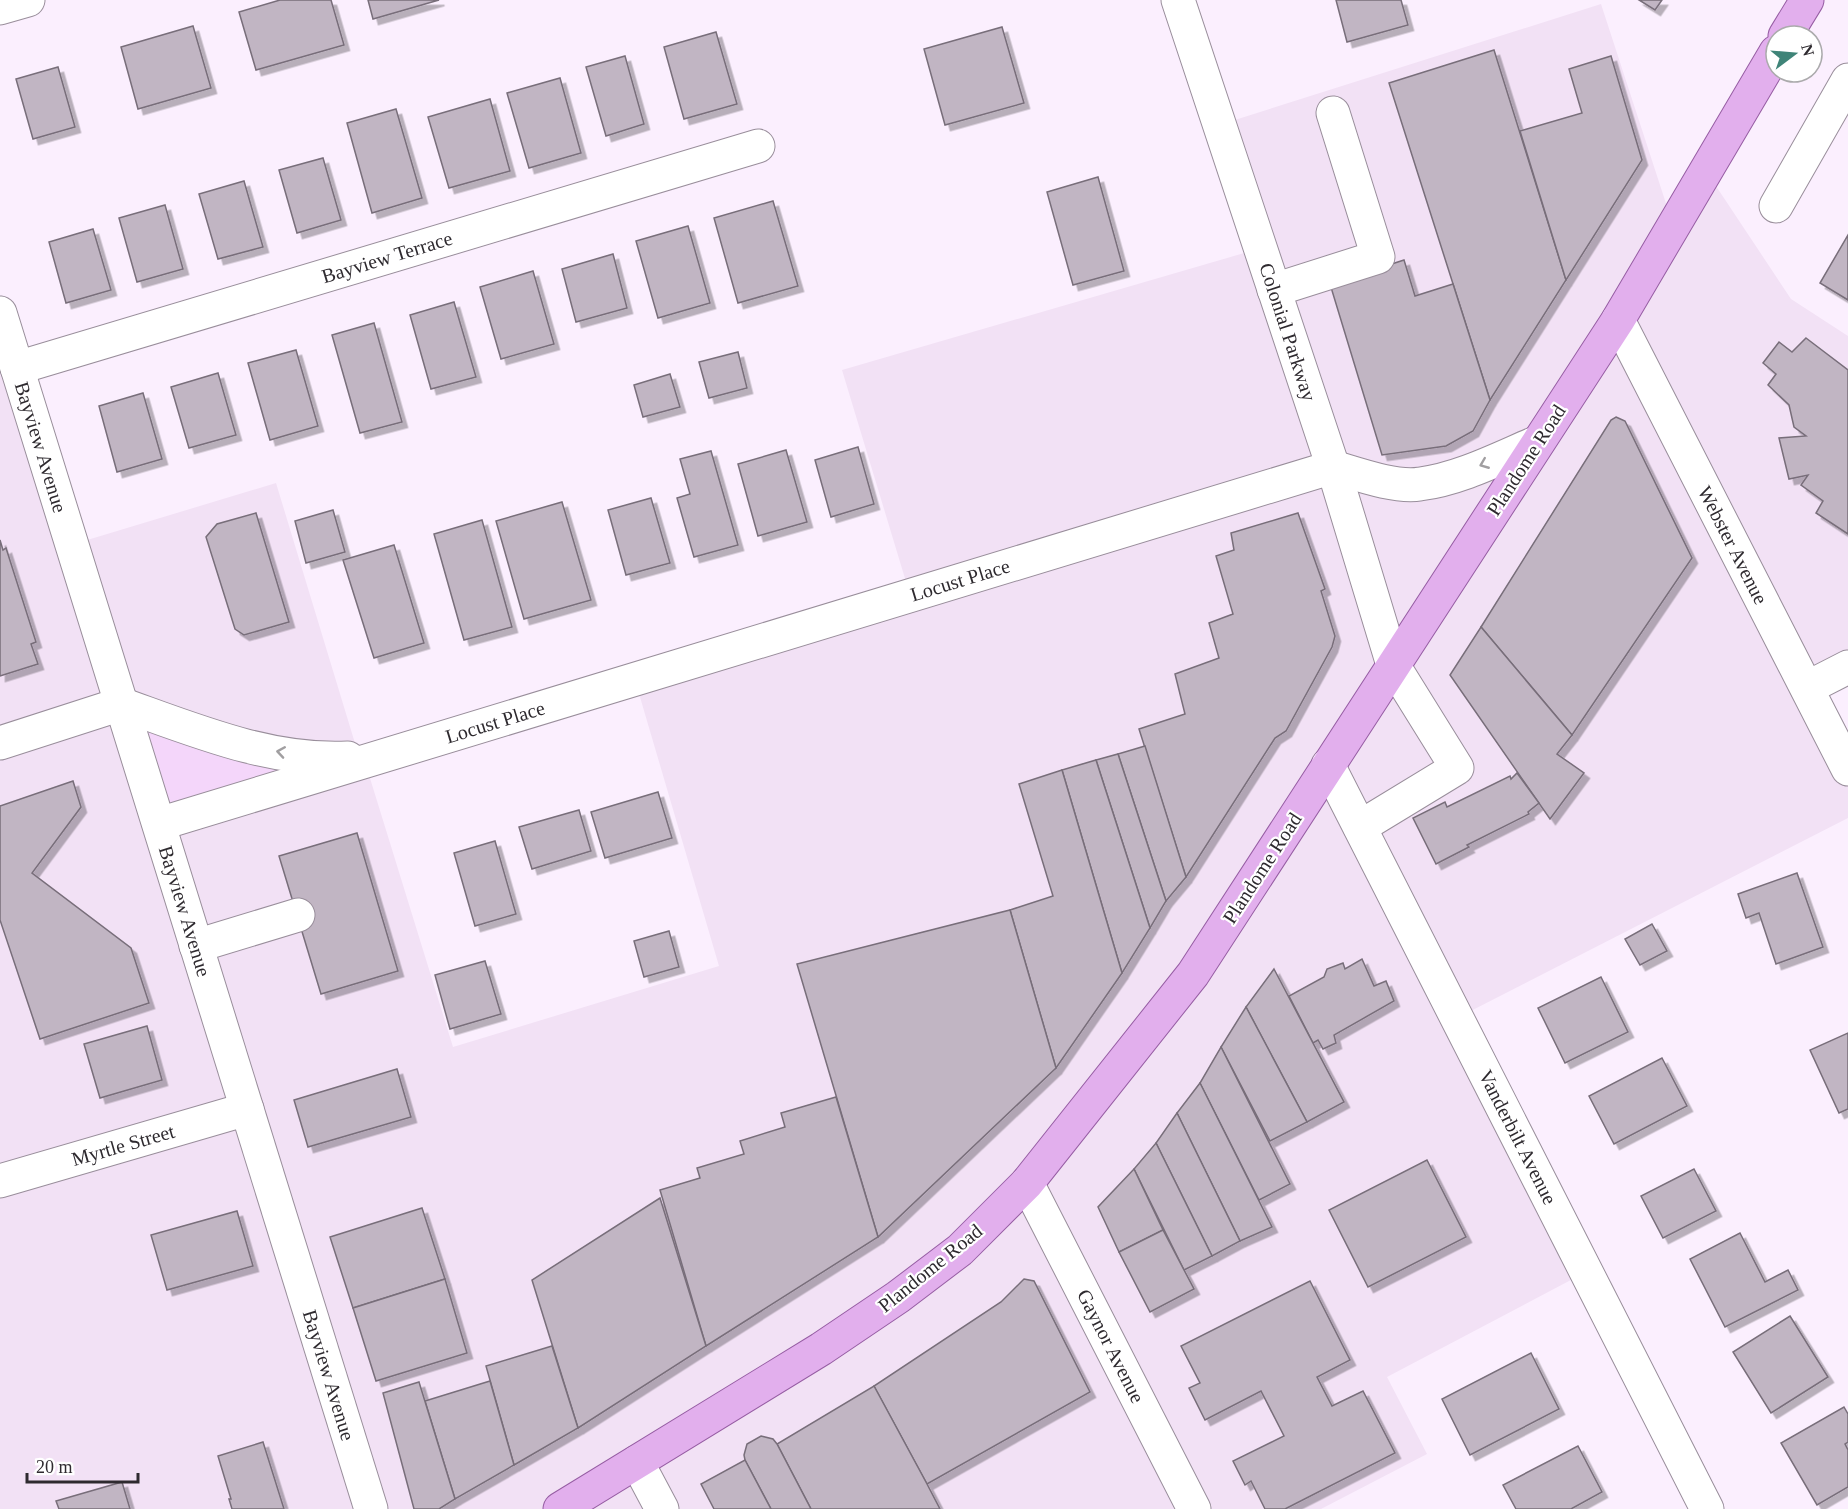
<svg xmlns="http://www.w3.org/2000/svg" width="1848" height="1509" font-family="'Times New Roman',serif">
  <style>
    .built { fill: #f2e1f5 }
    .green { fill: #f4d6fa }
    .building { fill: #c1b5c3; stroke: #786e7a; stroke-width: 1.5; filter: url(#shadow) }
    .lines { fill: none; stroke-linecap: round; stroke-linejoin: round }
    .minor-casing { stroke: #998e9b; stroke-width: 35 }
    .major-casing { stroke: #965da3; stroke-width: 35 }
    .minor { stroke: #fff; stroke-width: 33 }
    .major { stroke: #e2afed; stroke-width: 33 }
    .oneway { stroke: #a19fa1 }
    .labels { text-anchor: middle; stroke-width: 4.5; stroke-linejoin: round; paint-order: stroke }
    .street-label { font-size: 20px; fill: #2e2a2f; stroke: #fff }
  </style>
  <defs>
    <filter id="shadow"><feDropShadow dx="5.5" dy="5.5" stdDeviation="0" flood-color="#0004"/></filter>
  </defs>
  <rect width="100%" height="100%" fill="#fbeffe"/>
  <!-- built -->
  <path class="built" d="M 1601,4 L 1674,228 L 1706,171 L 1791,299 L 1848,336 L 1848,667 L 1807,689 L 1848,769 L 1848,818 L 1457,1018 L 1586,1272 L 1387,1377 L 1427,1454 L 1321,1509 L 0,1509 L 0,313 L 74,544 L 276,483 L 361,763 L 365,762 L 453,1047 L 719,966 L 635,680 L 910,595 L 842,370 L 1258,249 L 1219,125 Z"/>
  <!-- green -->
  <path class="green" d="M 121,704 L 337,759 L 159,824 Z"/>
  <!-- building -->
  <g class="building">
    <path d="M 280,0 L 331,0 L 344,45 L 256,70 L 239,12 Z"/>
    <path d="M 368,0 L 439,0 L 373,19 Z"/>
    <path d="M 1336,0 L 1401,0 L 1408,25 L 1347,42 Z"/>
    <path d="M 1639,0 L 1662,0 L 1655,10 Z"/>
    <path d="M 193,26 L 211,88 L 138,109 L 121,47 Z"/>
    <path d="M 1002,27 L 1024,103 L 945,125 L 924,49 Z"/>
    <path d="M 716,32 L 737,104 L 684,119 L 664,47 Z"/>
    <path d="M 1494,50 L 1566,280 L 1490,400 L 1389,83 Z"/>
    <path d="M 625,56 L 644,124 L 606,136 L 586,67 Z"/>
    <path d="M 1611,56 L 1642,160 L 1566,280 L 1520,131 L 1582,113 L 1569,69 Z"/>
    <path d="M 58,67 L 75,127 L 33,139 L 16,79 Z"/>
    <path d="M 560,78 L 581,153 L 529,168 L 507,93 Z"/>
    <path d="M 490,99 L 510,171 L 449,188 L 428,117 Z"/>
    <path d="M 396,109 L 422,198 L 372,213 L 347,123 Z"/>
    <path d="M 323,158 L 341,220 L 297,233 L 279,170 Z"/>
    <path d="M 1098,177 L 1124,271 L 1073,285 L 1047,192 Z"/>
    <path d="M 244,181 L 263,247 L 218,259 L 199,194 Z"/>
    <path d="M 773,201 L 798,286 L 738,303 L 714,218 Z"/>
    <path d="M 165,205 L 183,269 L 137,282 L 119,218 Z"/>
    <path d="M 688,226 L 710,303 L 658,318 L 636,241 Z"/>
    <path d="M 93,229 L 111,290 L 66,303 L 49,242 Z"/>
    <path d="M 1848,235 L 1848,300 L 1820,283 Z"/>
    <path d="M 613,254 L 627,308 L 576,322 L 562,269 Z"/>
    <path d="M 1404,260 L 1415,296 L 1453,284 L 1490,400 L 1473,431 L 1446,446 L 1382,455 L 1330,284 Z"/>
    <path d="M 533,271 L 554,344 L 501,359 L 480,287 Z"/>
    <path d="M 454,302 L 476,377 L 431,389 L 410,315 Z"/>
    <path d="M 374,323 L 402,422 L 360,433 L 332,335 Z"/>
    <path d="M 1806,338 L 1848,370 L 1848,534 L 1816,513 L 1823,501 L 1801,485 L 1808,475 L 1789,479 L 1779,438 L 1806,436 L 1794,427 L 1789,405 L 1768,385 L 1776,374 L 1763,363 L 1779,342 L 1792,352 Z"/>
    <path d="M 296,350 L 318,426 L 270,440 L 248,363 Z"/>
    <path d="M 738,352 L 747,388 L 709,398 L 699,362 Z"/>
    <path d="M 218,373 L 236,435 L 189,448 L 171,387 Z"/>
    <path d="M 670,374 L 680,407 L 643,417 L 634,385 Z"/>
    <path d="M 143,393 L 162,459 L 117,472 L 99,406 Z"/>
    <path d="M 1616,417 L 1625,421 L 1692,558 L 1572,735 L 1481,627 L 1611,420 Z"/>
    <path d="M 858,447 L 874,504 L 831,517 L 815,460 Z"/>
    <path d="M 786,450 L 807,522 L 758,536 L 738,464 Z"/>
    <path d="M 711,451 L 738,545 L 694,557 L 677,498 L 690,494 L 680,459 Z"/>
    <path d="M 651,498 L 670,563 L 626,575 L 608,510 Z"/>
    <path d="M 562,502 L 591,600 L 524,619 L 496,521 Z"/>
    <path d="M 333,510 L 345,552 L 306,563 L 295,521 Z"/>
    <path d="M 256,513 L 289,622 L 244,635 L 235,629 L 206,537 L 217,524 Z"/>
    <path d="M 1298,513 L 1325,589 L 1321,591 L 1335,636 L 1332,647 L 1286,731 L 1275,738 L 1186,877 L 1139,729 L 1185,714 L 1175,674 L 1219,658 L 1209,623 L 1233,614 L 1216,556 L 1234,550 L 1231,533 Z"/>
    <path d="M 482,520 L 512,627 L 464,640 L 434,534 Z"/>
    <path d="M 0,540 L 3,550 L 6,548 L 36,642 L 31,644 L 38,664 L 0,676 Z"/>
    <path d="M 394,545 L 424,643 L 374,658 L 343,560 Z"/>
    <path d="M 1481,627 L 1572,735 L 1557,754 L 1584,773 L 1550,819 L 1450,675 Z"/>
    <path d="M 1145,746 L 1186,877 L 1166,901 L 1118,754 Z"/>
    <path d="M 1118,754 L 1166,901 L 1150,928 L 1096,760 Z"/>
    <path d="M 1096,760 L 1150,928 L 1122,973 L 1062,770 Z"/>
    <path d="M 1062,770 L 1122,973 L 1056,1068 L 1010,910 L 1053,896 L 1019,784 Z"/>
    <path d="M 1517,773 L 1539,803 L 1528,812 L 1529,814 L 1467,845 L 1469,847 L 1436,864 L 1413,818 L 1445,802 L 1447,807 L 1510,776 L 1511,779 Z"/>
    <path d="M 73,781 L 81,807 L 32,873 L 131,948 L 149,1003 L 40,1039 L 0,920 L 0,806 Z"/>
    <path d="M 658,792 L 672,838 L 605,858 L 591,812 Z"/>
    <path d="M 579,810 L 591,851 L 532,869 L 519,827 Z"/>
    <path d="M 357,833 L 398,971 L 321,994 L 279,856 Z"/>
    <path d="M 495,841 L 516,914 L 475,926 L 454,853 Z"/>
    <path d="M 1797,873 L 1823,947 L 1776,964 L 1759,913 L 1746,918 L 1738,894 Z"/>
    <path d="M 1010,910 L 1056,1068 L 878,1237 L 797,964 Z"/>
    <path d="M 1652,924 L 1667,951 L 1640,965 L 1625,939 Z"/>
    <path d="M 669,931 L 679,967 L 644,977 L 634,941 Z"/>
    <path d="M 1362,959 L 1374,986 L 1386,981 L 1394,1001 L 1334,1035 L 1336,1043 L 1323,1049 L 1318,1040 L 1313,1043 L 1289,996 L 1324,977 L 1327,969 L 1343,963 L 1345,969 Z"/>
    <path d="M 485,961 L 501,1014 L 450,1029 L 435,975 Z"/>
    <path d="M 1274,969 L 1344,1102 L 1307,1122 L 1246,1007 Z"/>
    <path d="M 1601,977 L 1628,1032 L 1565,1063 L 1538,1008 Z"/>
    <path d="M 1246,1007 L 1307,1122 L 1270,1141 L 1221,1047 Z"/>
    <path d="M 147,1026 L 162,1080 L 100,1098 L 84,1044 Z"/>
    <path d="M 1848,1033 L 1848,1109 L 1839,1113 L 1810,1050 Z"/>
    <path d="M 1221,1047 L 1290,1184 L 1259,1200 L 1200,1083 Z"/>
    <path d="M 1662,1058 L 1687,1106 L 1614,1144 L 1589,1096 Z"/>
    <path d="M 397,1069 L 411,1117 L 308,1147 L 294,1100 Z"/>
    <path d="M 1200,1083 L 1272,1227 L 1240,1241 L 1177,1113 Z"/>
    <path d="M 836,1097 L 878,1237 L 706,1346 L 660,1190 L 700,1178 L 697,1168 L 744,1154 L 740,1141 L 785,1127 L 781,1113 Z"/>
    <path d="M 1177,1113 L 1240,1241 L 1212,1256 L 1156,1143 Z"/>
    <path d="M 1156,1143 L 1212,1256 L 1184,1270 L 1134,1169 Z"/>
    <path d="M 1427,1160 L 1466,1237 L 1368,1287 L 1329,1210 Z"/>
    <path d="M 1134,1169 L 1163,1230 L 1119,1252 L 1098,1207 Z"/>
    <path d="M 1694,1169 L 1716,1211 L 1663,1238 L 1641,1196 Z"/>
    <path d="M 660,1198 L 706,1346 L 578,1428 L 532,1280 Z"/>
    <path d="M 422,1208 L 445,1279 L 353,1308 L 330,1237 Z"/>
    <path d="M 237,1211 L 253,1266 L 167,1290 L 151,1235 Z"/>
    <path d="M 1163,1230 L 1194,1289 L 1150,1312 L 1119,1252 Z"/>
    <path d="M 1740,1233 L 1765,1282 L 1788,1270 L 1798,1290 L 1725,1327 L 1690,1259 Z"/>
    <path d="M 445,1279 L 467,1353 L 376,1381 L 353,1308 Z"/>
    <path d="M 1024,1279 L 1034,1281 L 1090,1392 L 927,1484 L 874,1386 L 1001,1302 Z"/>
    <path d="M 1310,1281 L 1350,1360 L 1317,1377 L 1332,1406 L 1363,1391 L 1395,1453 L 1285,1509 L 1265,1509 L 1251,1481 L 1245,1485 L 1233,1461 L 1284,1436 L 1261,1391 L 1205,1420 L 1189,1388 L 1200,1383 L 1181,1346 Z"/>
    <path d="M 1790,1316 L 1828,1377 L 1771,1413 L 1733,1352 Z"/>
    <path d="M 552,1346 L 578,1428 L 514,1465 L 486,1366 Z"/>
    <path d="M 1531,1353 L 1559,1409 L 1470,1455 L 1442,1399 Z"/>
    <path d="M 490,1381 L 514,1465 L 455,1499 L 425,1401 Z"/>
    <path d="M 419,1382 L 455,1499 L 439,1509 L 414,1509 L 383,1393 Z"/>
    <path d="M 874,1386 L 927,1484 L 940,1509 L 811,1509 L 777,1444 Z"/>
    <path d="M 1844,1407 L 1848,1414 L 1848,1442 L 1845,1444 L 1848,1450 L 1848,1487 L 1817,1505 L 1781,1443 Z"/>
    <path d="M 761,1436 L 773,1439 L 777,1444 L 811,1509 L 771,1509 L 745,1460 L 744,1455 L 747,1444 Z"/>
    <path d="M 263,1442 L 284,1509 L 232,1509 L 229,1499 L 231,1499 L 218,1456 Z"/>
    <path d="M 1578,1446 L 1602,1492 L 1571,1509 L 1516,1509 L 1503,1485 Z"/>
    <path d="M 745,1460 L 771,1509 L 714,1509 L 701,1484 Z"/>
    <path d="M 122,1482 L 130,1509 L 59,1509 L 56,1501 Z"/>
  </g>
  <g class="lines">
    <!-- minor casing -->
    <g class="minor-casing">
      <g id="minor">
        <path d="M 1178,0 L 1333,467 L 1393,665 L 1457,768 L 1360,827"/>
        <path d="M 0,8 L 28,0"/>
        <path d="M 1776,206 L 1848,80"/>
        <path d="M 1274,290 L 1378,257 L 1333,113"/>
        <path d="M 0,313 L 371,1509"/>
        <path d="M 1618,320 L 1848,769"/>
        <path d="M 17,368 L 758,146"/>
        <path d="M 1807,688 L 1848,667"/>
        <path d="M 121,704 C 194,730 270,762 348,758"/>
        <path d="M 0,743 L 121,704"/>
        <path d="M 1328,765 L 1707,1509"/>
        <path d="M 159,824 L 1333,467 C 1357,474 1395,488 1420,484 C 1460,479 1500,458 1538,442"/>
        <path d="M 196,946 L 298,915"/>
        <path d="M 0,1181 L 247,1109"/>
        <path d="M 1027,1183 L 1194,1509"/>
        <path d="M 637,1462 L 662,1509"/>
      </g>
    </g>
    <!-- major casing -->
    <g class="major-casing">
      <g id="major">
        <path d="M 1785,36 L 1807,0"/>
        <path d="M 560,1509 L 821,1349 L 898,1297 L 960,1250 L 1027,1183 L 1193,974 L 1618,320 L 1776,52"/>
      </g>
    </g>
    <!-- minor -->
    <use href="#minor" class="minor"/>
    <!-- major -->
    <use href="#major" class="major"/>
  </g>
  <!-- one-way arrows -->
  <defs><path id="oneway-chevron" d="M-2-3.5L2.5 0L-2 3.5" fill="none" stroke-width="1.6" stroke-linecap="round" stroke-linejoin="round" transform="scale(1.5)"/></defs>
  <g class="oneway">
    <use href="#oneway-chevron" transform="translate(1484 464) rotate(158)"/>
    <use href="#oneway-chevron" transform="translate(281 752) rotate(-171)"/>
  </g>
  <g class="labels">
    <!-- street labels -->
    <g class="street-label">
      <text transform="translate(387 257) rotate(-17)" y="7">Bayview Terrace</text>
      <text transform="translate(1288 332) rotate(72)" y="7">Colonial Parkway</text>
      <text transform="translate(41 447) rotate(73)" y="7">Bayview Avenue</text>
      <text transform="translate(1526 460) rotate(-57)" y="7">Plandome Road</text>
      <text transform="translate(1733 545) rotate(63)" y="7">Webster Avenue</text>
      <text transform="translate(960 580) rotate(-17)" y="7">Locust Place</text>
      <text transform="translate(495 722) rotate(-17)" y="7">Locust Place</text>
      <text transform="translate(1262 868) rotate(-57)" y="7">Plandome Road</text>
      <text transform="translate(185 911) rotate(73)" y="7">Bayview Avenue</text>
      <text transform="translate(1518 1137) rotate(63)" y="7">Vanderbilt Avenue</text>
      <text transform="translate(123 1145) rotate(-16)" y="7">Myrtle Street</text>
      <text transform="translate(930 1268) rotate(-39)" y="7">Plandome Road</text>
      <text transform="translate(1111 1346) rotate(63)" y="7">Gaynor Avenue</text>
      <text transform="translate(329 1375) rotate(73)" y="7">Bayview Avenue</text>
    </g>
  </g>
  <!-- north arrow -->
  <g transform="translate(1794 54) rotate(74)"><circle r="28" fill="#ffffff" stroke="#abaaac" stroke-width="1.5"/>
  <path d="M0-4.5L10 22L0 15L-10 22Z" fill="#3f8478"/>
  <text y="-9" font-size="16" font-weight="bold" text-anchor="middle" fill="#2e2a2f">N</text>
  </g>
  <!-- scale -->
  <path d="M27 1473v9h111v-9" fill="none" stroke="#2e2a2f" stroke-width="3"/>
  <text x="36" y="1473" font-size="18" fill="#2e2a2f" stroke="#ffffff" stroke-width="4.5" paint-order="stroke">20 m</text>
</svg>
